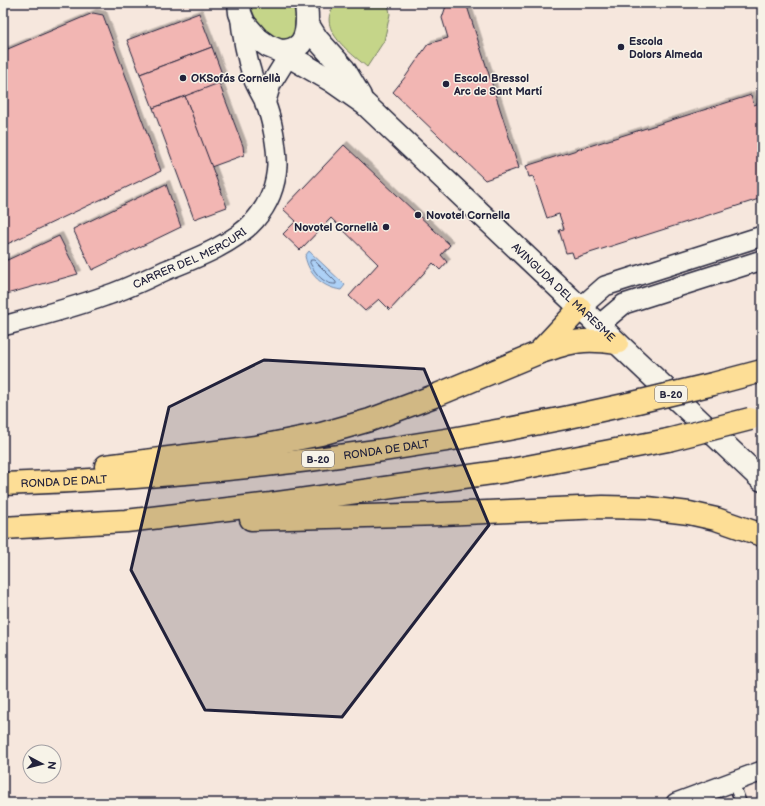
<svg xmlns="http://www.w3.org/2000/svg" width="765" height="806" font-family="'Balsamiq Sans',sans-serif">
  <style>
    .green { fill: #c5d589; stroke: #747c62 }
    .water { fill: #add1f6; stroke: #758bab }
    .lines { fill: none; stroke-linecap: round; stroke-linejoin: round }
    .shore { stroke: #5a6886; stroke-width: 1 }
    .building { fill: #f2b6b3; stroke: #22223b; filter: url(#shadow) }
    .service-casing { stroke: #22223b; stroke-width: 13 }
    .minor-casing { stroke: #22223b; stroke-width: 22 }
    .secondary-casing { stroke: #22223b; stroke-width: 25 }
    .trunk-casing { stroke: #22223b; stroke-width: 25 }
    .service { stroke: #f7f3e8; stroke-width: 10 }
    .minor { stroke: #f7f3e8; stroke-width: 19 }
    .secondary { stroke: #f7f3e8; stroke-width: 22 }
    .trunk { stroke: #fdde96; stroke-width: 22 }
    .trunk-bridge-casing { stroke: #22223b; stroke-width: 25; stroke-linecap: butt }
    .trunk-bridge { stroke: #fdde96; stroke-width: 22 }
    .marked { fill: #22223b; fill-opacity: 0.2; stroke: #22223b; stroke-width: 3; stroke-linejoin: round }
    .poi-dot { fill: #22223b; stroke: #f7f3e8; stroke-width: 1.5 }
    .labels { text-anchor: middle; stroke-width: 3; stroke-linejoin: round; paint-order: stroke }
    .shield { fill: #f7f3e8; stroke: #62616f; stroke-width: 1 }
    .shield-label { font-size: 10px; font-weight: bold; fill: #22223b }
    .poi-label { font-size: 11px; font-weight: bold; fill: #22223b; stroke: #f7f3e8; text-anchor: start }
    .street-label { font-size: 11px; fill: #22223b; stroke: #f7f3e8 }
  </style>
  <defs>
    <filter id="shadow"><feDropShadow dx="3.5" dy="-3.5" stdDeviation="0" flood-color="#0004"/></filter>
  </defs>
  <rect width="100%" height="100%" fill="#f6e7dd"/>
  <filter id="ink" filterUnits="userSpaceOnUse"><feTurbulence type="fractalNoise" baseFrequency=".025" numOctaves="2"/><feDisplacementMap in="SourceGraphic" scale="8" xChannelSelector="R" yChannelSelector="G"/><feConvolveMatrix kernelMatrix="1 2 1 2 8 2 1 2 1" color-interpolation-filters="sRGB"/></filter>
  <g filter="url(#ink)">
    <!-- green -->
    <g class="green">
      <path d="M 249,3 L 291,3 C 298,17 298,23 293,38 L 283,41 L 268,34 L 261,26 L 255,17 Z"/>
      <path d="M 337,3 L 388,3 L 390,14 L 384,41 L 367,67 C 350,52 313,27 337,3 Z"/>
    </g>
    <!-- water -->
    <path class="water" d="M 309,251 L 345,285 L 341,290 C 322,287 309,275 305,256 Z"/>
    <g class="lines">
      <!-- shore -->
      <path class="shore" d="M 311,260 L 314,260 L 336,282 L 336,284 C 324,285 315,273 310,263 Z"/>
    </g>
    <!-- building -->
    <g class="building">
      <path d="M 447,3 L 466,3 L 519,168 L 485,180 L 393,92 L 406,76 L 428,44 L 448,38 L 442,18 Z"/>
      <path d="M 93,13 L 103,15 L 161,171 L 3,246 L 3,51 Z"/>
      <path d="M 199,13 L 212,47 L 140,74 L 127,40 Z"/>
      <path d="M 212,47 L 225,82 L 153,108 L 140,74 Z"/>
      <path d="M 219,83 L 243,146 L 244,155 L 211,167 L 185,96 Z"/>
      <path d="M 751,95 L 754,105 L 762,102 L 762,198 L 574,258 L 572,252 L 566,253 L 559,230 L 564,229 L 559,214 L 547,218 L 533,176 L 529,177 L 526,166 Z"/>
      <path d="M 185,96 L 227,207 L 194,219 L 153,108 Z"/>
      <path d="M 344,145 L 450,245 L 441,255 L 447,262 L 440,270 L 433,263 L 390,310 L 379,299 L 365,311 L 349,296 L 378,264 L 331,218 L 300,250 L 283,234 L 296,221 L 283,209 Z"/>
      <path d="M 166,184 L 181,227 L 92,270 L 73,229 Z"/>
      <path d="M 59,236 L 78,274 L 3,295 L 3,262 Z"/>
    </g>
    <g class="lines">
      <!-- service casing -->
      <g class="service-casing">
        <path id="service" d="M 733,782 L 741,803"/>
      </g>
      <!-- minor casing -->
      <g class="minor-casing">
        <g id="minor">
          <path d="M 265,104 L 271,84 L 292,50"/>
          <path d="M 580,308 L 605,286 L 762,236"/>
          <path d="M 599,325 L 624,304 L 762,260"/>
          <path id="s1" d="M 3,326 C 37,317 72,308 105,296 C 127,289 148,278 169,269 C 197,258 235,243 255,220 C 268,205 276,185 277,165 C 277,146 272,119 265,102 C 261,94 256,86 253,78 C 246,56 242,35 240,13"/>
          <path d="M 676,803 L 762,771"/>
        </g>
      </g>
      <!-- secondary casing -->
      <g class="secondary-casing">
        <g id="secondary">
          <path id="s2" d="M 239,3 L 240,13 L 244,23 L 258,39 L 268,46 L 280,51 L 332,81 L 365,104 L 762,480"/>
          <path d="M 307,23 L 317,39 L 344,69 L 360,96"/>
          <path d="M 280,51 C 301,51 307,39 307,19 C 307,14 307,8 305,3"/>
        </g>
      </g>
      <!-- trunk casing -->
      <g class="trunk-casing">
        <g id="trunk">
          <path d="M 541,352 C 572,341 584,338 617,343"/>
          <path d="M 713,384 L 762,371"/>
          <path d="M 106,466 L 256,447 L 321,434 L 370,420 L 437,395 L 538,353 L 580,308"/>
          <path id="s3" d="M 3,484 C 213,477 423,451 629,404"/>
          <path d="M 251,519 L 442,514 L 603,507 L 647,508 L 689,513 L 716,519 L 762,535"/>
          <path d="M 3,528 L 126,521 L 271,504 L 506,471 L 668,440"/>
        </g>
      </g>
      <!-- service -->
      <use href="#service" class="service"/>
      <!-- minor -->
      <use href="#minor" class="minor"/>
      <!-- secondary -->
      <use href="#secondary" class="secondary"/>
      <!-- trunk -->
      <use href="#trunk" class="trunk"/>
      <!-- trunk-bridge casing -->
      <g class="trunk-bridge-casing">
        <g id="trunk-bridge">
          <path d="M 629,404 L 713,384"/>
          <path d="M 668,440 L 750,419"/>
        </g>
      </g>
      <!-- trunk-bridge -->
      <use href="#trunk-bridge" class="trunk-bridge"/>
    </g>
  </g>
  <!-- marked area -->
  <path class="marked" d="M 264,360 L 424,369 L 489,525 L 342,717 L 205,710 L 131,570 L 169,407 Z"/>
  <!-- markers -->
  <g class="poi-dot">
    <circle cx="621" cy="47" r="4"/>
    <circle cx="183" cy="78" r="4"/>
    <circle cx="446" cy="84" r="4"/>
    <circle cx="418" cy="215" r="4"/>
    <circle cx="386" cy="227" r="4"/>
  </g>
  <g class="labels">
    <!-- shield labels -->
    <g class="shield">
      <rect x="655" y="386" width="32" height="16" rx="3"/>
      <rect x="302" y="451" width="32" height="16" rx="3"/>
    </g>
    <g class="shield-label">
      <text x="671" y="398">B-20</text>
      <text x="318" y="463">B-20</text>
    </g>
    <!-- poi labels -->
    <g class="poi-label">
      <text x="629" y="45">Escola<tspan x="629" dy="13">Dolors Almeda</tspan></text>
      <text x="191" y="82">OKSofás Cornellà</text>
      <text x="454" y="82">Escola Bressol<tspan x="454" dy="13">Arc de Sant Martí</tspan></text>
      <text x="426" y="219">Novotel Cornella</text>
      <text x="378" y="231" text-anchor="end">Novotel Cornellà</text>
    </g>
    <!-- street labels -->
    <g class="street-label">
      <text dy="4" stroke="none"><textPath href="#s1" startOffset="199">CARRER DEL MERCURI</textPath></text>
      <text dy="4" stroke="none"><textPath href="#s2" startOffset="441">AVINGUDA DEL MARESME</textPath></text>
      <text dy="4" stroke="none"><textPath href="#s3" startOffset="385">RONDA DE DALT</textPath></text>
      <text dy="4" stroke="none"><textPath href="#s3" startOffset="61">RONDA DE DALT</textPath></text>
    </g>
  </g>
  <!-- margin -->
  <rect width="765" height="806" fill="none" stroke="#f7f3e8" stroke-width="16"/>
  <rect x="8" y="8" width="749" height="790" fill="none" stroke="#22223b" stroke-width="1.5" filter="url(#ink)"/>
  <!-- north arrow -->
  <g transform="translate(42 764) rotate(97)"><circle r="19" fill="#f7f3e8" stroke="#a29fa3"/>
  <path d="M0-3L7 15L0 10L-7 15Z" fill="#22223b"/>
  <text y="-6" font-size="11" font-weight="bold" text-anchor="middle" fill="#22223b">N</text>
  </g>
</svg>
